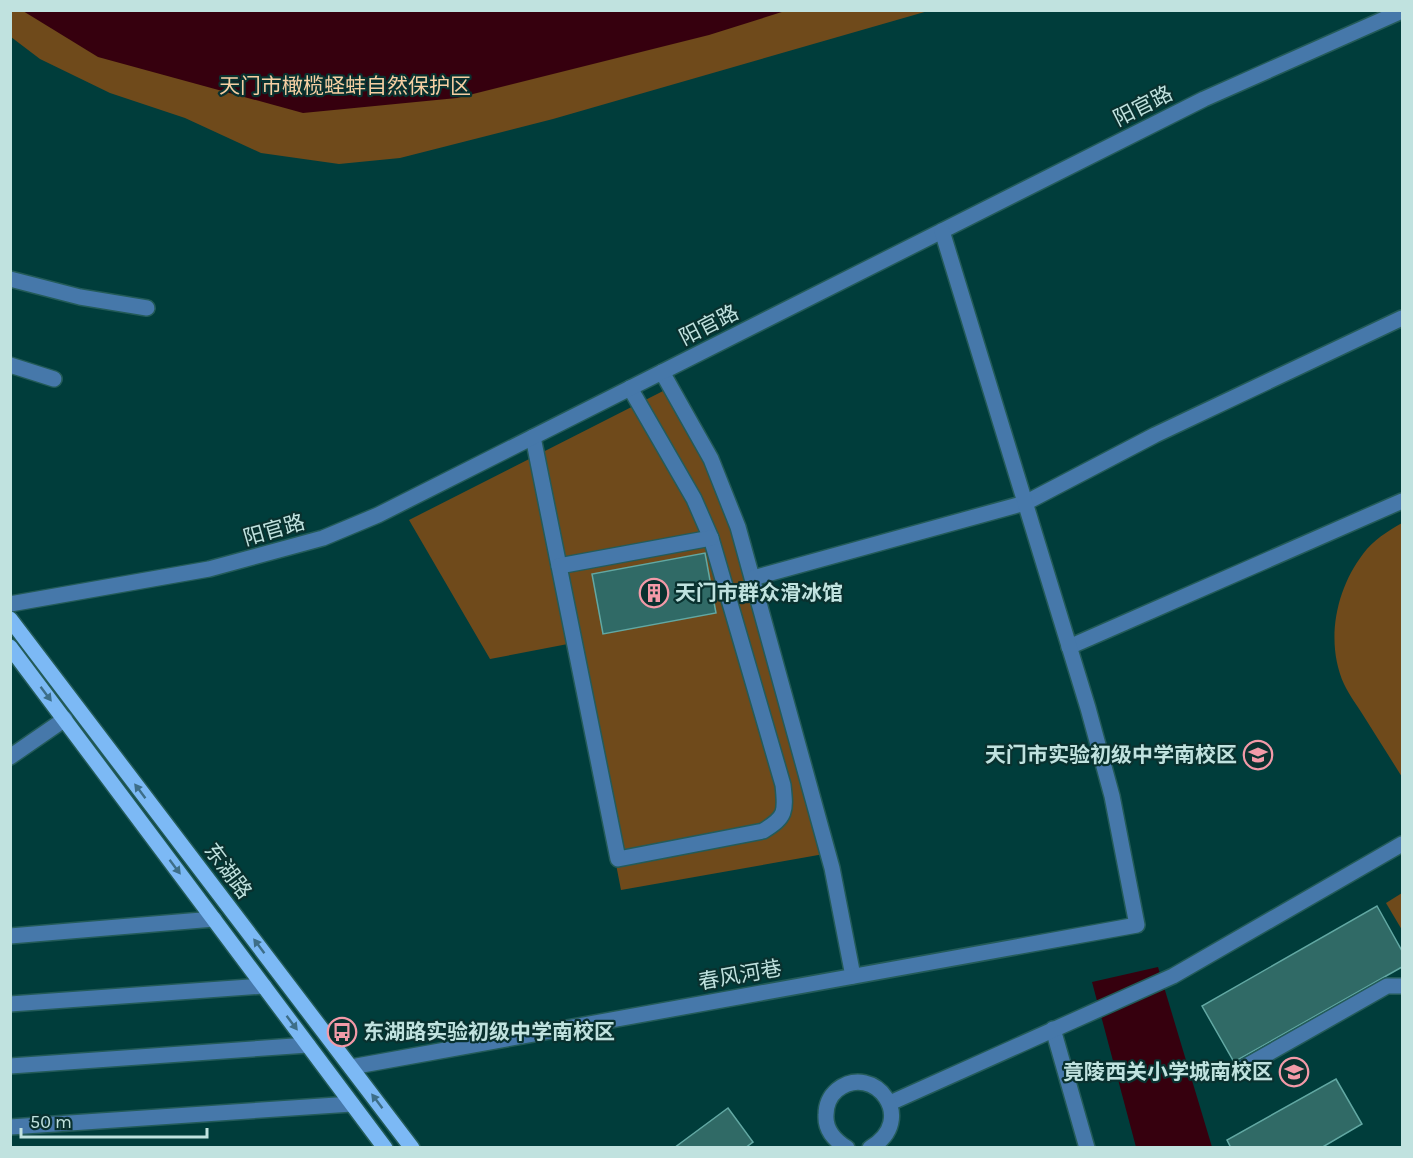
<svg xmlns="http://www.w3.org/2000/svg" width="1413" height="1158" font-family="Karla,'Noto Sans SC',sans-serif">
  <style>
    .green { fill: #6f4a1b }
    .water { fill: #36000e }
    .building { fill: #306a66; stroke: #62a8a3; stroke-width: 1.5 }
    .lines { fill: none; stroke-linecap: round; stroke-linejoin: round }
    .minor-casing { stroke: #235b59; stroke-width: 18 }
    .major-casing { stroke: #235b59; stroke-width: 18 }
    .minor { stroke: #4678aa; stroke-width: 15 }
    .major { stroke: #7cb9f5; stroke-width: 15 }
    .oneway { fill: #3d6e88 }
    .labels { text-anchor: middle; stroke-width: 4.5; stroke-linejoin: round; paint-order: stroke }
    .park-label { font-size: 21px; fill: #f6cfa3; stroke: #09312f }
    .street-label { font-size: 21px; fill: #c0e2df; stroke: #09312f }
    .poi-label { font-size: 21px; font-weight: bold; fill: #c0e2df; stroke: #09312f; text-anchor: start }
  </style>
  <rect width="100%" height="100%" fill="#003d3b"/>
  <!-- green -->
  <g class="green">
    <path d="M 11,10 L 928,11 L 553,119 L 400,158 L 339,164 L 261,153 L 185,118 L 110,93 L 40,59 L 11,37 Z"/>
    <path d="M 665,390 L 721,491 L 824,854 L 621,890 L 573,643 L 490,659 L 409,520 Z"/>
    <path d="M 1402,523 L 1402,777 C 1389,756 1376,736 1363,715 C 1357,705 1349,695 1344,684 C 1325,642 1336,589 1363,554 C 1373,540 1388,531 1402,523 Z"/>
    <path d="M 1402,893 L 1402,930 L 1386,903 Z"/>
  </g>
  <!-- water -->
  <g class="water">
    <path d="M 23,11 L 785,11 L 709,35 L 457,98 L 303,113 L 98,57 Z"/>
    <path d="M 1158,967 L 1212,1147 L 1136,1147 L 1092,982 Z"/>
  </g>
  <!-- building -->
  <g class="building">
    <path d="M 705,553 L 716,613 L 603,634 L 592,574 Z"/>
    <path d="M 1377,906 L 1402,951 L 1402,967 L 1234,1062 L 1202,1006 Z"/>
    <path d="M 1336,1079 L 1362,1124 L 1321,1148 L 1231,1148 L 1227,1140 Z"/>
    <path d="M 728,1108 L 753,1142 L 745,1148 L 674,1148 Z"/>
  </g>
  <g class="lines">
    <!-- minor casing -->
    <g class="minor-casing">
      <g id="minor">
        <path d="M 10,279 L 80,297 L 147,308"/>
        <path d="M 10,365 L 54,379"/>
        <path d="M 662,372 L 711,459 L 738,527 L 832,868 L 853,976"/>
        <path d="M 533,437 L 618,859 L 763,831 C 786,817 786,812 783,785 L 711,538 L 694,499 L 630,388"/>
        <path d="M 559,566 L 711,538"/>
        <path d="M 753,578 L 1025,503 L 1155,435 L 1402,318"/>
        <path d="M 10,604 L 209,569 L 323,538 L 378,515 L 1204,99 L 1402,11"/>
        <path d="M 1069,647 L 1402,501"/>
        <path d="M 10,757 L 65,719"/>
        <path d="M 10,936 L 214,919"/>
        <path d="M 10,1004 L 264,986"/>
        <path d="M 1053,1029 L 1087,1148"/>
        <path d="M 10,1066 L 308,1045"/>
        <path d="M 351,1067 L 1137,925 L 1112,796 L 1088,708 L 942,231"/>
        <path d="M 1239,1070 L 1387,986 L 1402,986"/>
        <path d="M 890,1103 L 1173,976 L 1402,844"/>
        <path d="M 10,1127 L 352,1104"/>
        <path d="M 847,1148 C 834,1140 825,1130 826,1115 C 826,1105 830,1096 837,1090 C 874,1061 919,1120 870,1148"/>
      </g>
    </g>
    <!-- major casing -->
    <g class="major-casing">
      <g id="major">
        <path d="M 10,619 L 412,1148"/>
        <path d="M 10,647 L 385,1148"/>
      </g>
    </g>
    <!-- minor -->
    <use href="#minor" class="minor"/>
    <!-- major -->
    <use href="#major" class="major"/>
  </g>
  <!-- one-way arrows -->
  <defs><path id="oneway-solid" d="M-6-.8H1V-3.2L6.5 0L1 3.2V.8H-6Z" transform="scale(1.5)"/></defs>
  <g class="oneway">
    <use href="#oneway-solid" transform="translate(46 694) rotate(53)"/>
    <use href="#oneway-solid" transform="translate(140 791) rotate(-127)"/>
    <use href="#oneway-solid" transform="translate(175 867) rotate(53)"/>
    <use href="#oneway-solid" transform="translate(259 946) rotate(-127)"/>
    <use href="#oneway-solid" transform="translate(292 1023) rotate(53)"/>
    <use href="#oneway-solid" transform="translate(377 1101) rotate(-127)"/>
  </g>
  <!-- icons -->
  <defs>
    <g id="building-ring" transform="scale(1.5)"><circle r="9.5" fill="#09312f" stroke="#f39aa8" stroke-width="1.5"/><path d="M-4-6H4V6H1V3H-1V6H-4ZM-2.5-4.3h1.7v1.8h-1.7ZM.8-4.3h1.7v1.8H.8ZM-2.5-1h1.7V.8h-1.7ZM.8-1h1.7V.8H.8Z" fill="#f39aa8"/></g>
    <g id="school-ring" transform="scale(1.5)"><circle r="9.5" fill="#09312f" stroke="#f39aa8" stroke-width="1.5"/><path d="M0-5L7-2L0 1L-7-2ZM-4 1L0 2.5L4 1V4Q0 6-4 4Z" fill="#f39aa8"/></g>
    <g id="bus-ring" transform="scale(1.5)"><circle r="9.5" fill="#09312f" stroke="#f39aa8" stroke-width="1.5"/><path d="M-5-6H5V4H4V6H2V4H-2V6H-4V4H-5ZM-3.5-4V0h7V-4ZM-3.5 1.2v1.5H-2V1.2ZM2 1.2v1.5H3.5V1.2Z" fill="#f39aa8"/></g>
  </defs>
  <g fill-rule="evenodd">
    <use href="#building-ring" x="654" y="593"/>
    <use href="#school-ring" x="1258" y="755"/>
    <use href="#bus-ring" x="342" y="1032"/>
    <use href="#school-ring" x="1294" y="1072"/>
  </g>
  <g class="labels">
    <!-- park labels -->
    <g class="park-label">
      <text x="345" y="93">天门市橄榄蛏蚌自然保护区</text>
    </g>
    <!-- street labels -->
    <g class="street-label">
      <text transform="translate(1143 106) rotate(-27)" y="7">阳官路</text>
      <text transform="translate(709 325) rotate(-27)" y="7">阳官路</text>
      <text transform="translate(274 530) rotate(-16)" y="7">阳官路</text>
      <text transform="translate(228 871) rotate(53)" y="7">东湖路</text>
      <text transform="translate(740 975) rotate(-10)" y="7">春风河巷</text>
    </g>
    <!-- poi labels -->
    <g class="poi-label">
      <text x="675" y="600">天门市群众滑冰馆</text>
      <text x="1237" y="762" text-anchor="end">天门市实验初级中学南校区</text>
      <text x="363" y="1039">东湖路实验初级中学南校区</text>
      <text x="1273" y="1079" text-anchor="end">竟陵西关小学城南校区</text>
    </g>
  </g>
  <!-- border -->
  <rect width="1413" height="1158" fill="none" stroke="#c0e2df" stroke-width="24"/>
  <!-- scale -->
  <path d="M21 1128v9h186v-9" fill="none" stroke="#c0e2df" stroke-width="3"/>
  <text x="30" y="1128" font-size="18" fill="#c0e2df" stroke="#09312f" stroke-width="4.5" paint-order="stroke">50 m</text>
</svg>
